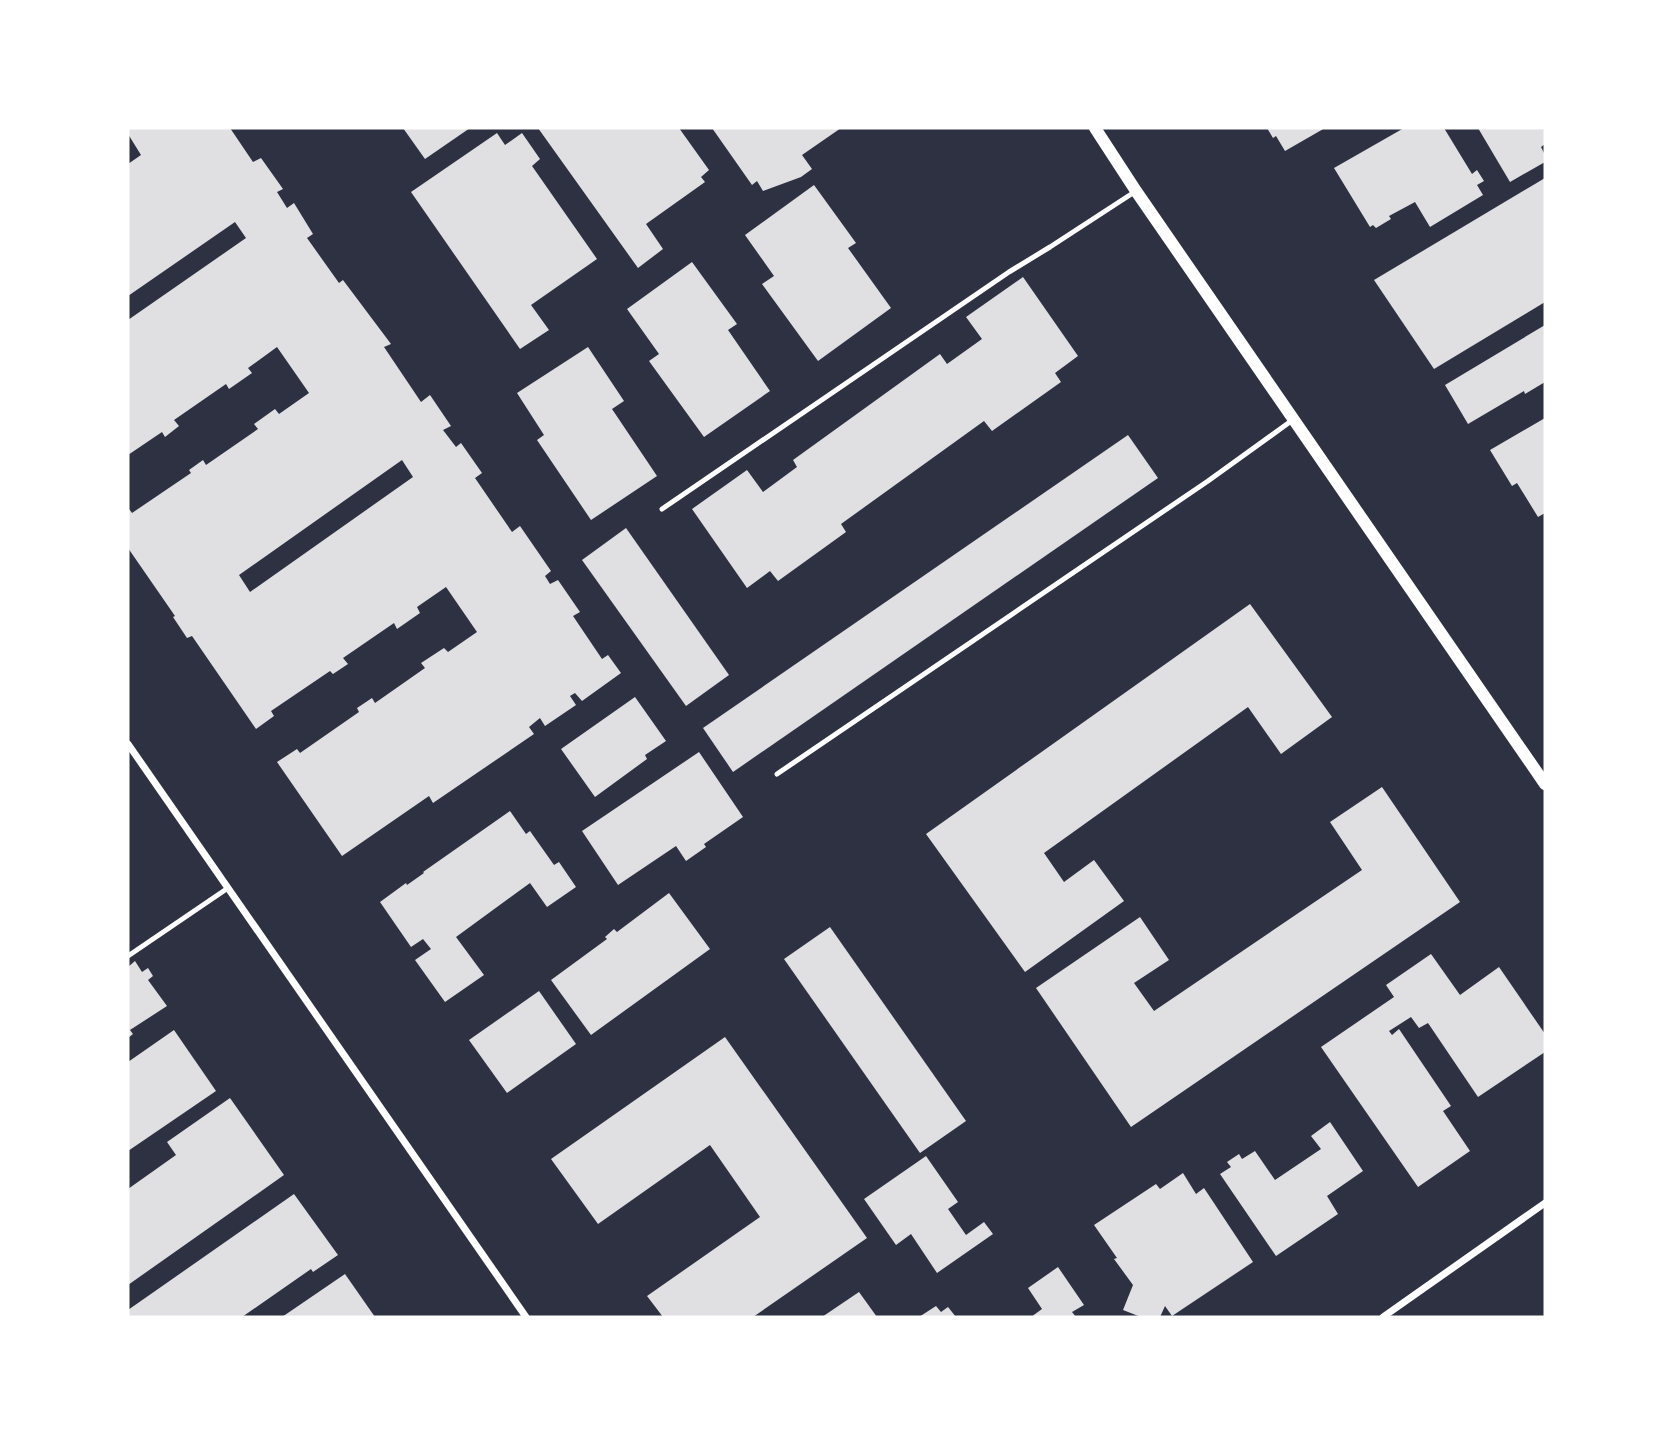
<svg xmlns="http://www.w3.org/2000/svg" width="1673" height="1445" font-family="Cabin,sans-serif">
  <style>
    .building { fill: #e0e0e3; fill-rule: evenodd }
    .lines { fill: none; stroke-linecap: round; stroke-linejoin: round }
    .service { stroke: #fff; stroke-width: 5 }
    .minor { stroke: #fff; stroke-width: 7 }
    .tertiary { stroke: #fff; stroke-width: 12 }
  </style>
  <rect width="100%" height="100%" fill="#2d3142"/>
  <!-- building -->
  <g class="building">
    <path d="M 128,128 L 230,128 L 253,162 L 261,158 L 283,189 L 277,192 L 287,208 L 294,203 L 313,234 L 307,238 L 339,283 L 343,280 L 391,344 L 384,347 L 421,402 L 430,395 L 451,426 L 443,430 L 456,447 L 461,443 L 482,473 L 475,478 L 512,532 L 520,526 L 551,571 L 545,576 L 550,584 L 558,580 L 580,612 L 573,616 L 602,659 L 608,655 L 621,673 L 582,701 L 575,693 L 570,696 L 576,705 L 545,726 L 540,718 L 529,727 L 534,734 L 433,803 L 429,796 L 342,856 L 277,762 L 297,749 L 300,753 L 359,712 L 357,708 L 372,698 L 375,703 L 425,668 L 421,663 L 444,648 L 448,652 L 477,632 L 446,587 L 417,607 L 420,613 L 397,629 L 394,623 L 343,658 L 348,664 L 333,674 L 330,671 L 271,711 L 274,716 L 256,729 L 192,636 L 187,638 L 173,617 L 175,616 L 128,548 L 128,510 L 129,509 L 132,513 L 191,473 L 189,470 L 203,460 L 206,465 L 258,429 L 254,424 L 275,409 L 279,414 L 309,393 L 277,347 L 248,368 L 252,373 L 229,389 L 226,384 L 174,420 L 179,426 L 165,437 L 162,432 L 128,455 L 128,320 L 246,238 L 235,222 L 128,296 L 128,164 L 141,155 L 128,134 ZM 402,460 L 413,477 L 250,592 L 239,575 Z"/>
    <path d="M 403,128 L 470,128 L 425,159 Z"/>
    <path d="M 538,128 L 679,128 L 709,170 L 701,177 L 705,182 L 646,224 L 663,249 L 638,268 Z"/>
    <path d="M 712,128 L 841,128 L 802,155 L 812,169 L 801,177 L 763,191 L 757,181 L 752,185 Z"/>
    <path d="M 1267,128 L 1325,128 L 1285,151 L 1276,136 L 1273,138 Z"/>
    <path d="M 1404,128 L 1444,128 L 1472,174 L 1477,170 L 1484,181 L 1477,185 L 1483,195 L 1430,227 L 1415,202 L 1389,216 L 1391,219 L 1376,228 L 1373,225 L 1370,227 L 1334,168 Z"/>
    <path d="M 1478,128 L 1543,128 L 1545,132 L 1545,144 L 1541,147 L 1545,155 L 1545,162 L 1510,182 Z"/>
    <path d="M 497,133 L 505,145 L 522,133 L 540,159 L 532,166 L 597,259 L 531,305 L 549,330 L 520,349 L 411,192 Z"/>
    <path d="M 1545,178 L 1545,302 L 1434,369 L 1374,280 Z"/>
    <path d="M 814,185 L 856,243 L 848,248 L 891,308 L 818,361 L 762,284 L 774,276 L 745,235 Z"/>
    <path d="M 692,262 L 737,324 L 728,330 L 770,391 L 704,437 L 649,361 L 659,354 L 627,309 Z"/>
    <path d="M 1023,277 L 1078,356 L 1055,373 L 1061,382 L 992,431 L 984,421 L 841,524 L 846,532 L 778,581 L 770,571 L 747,588 L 692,509 L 747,470 L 763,492 L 797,467 L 793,460 L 940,354 L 947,364 L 982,339 L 966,317 Z"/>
    <path d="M 1545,325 L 1545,382 L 1525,394 L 1524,391 L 1468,424 L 1445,385 Z"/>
    <path d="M 588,347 L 624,401 L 612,409 L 657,476 L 591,520 L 537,440 L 544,435 L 517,393 Z"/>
    <path d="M 1545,418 L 1545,513 L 1538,517 L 1517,483 L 1512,486 L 1490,450 Z"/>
    <path d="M 1128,435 L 1158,478 L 733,772 L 703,728 Z"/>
    <path d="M 626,528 L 729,675 L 686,706 L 582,560 Z"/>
    <path d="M 1250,604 L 1332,717 L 1281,754 L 1248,707 L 1044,853 L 1064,882 L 1094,860 L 1124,901 L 1025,972 L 926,834 Z"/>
    <path d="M 635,697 L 666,741 L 645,755 L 647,759 L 595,797 L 561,749 Z"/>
    <path d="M 699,752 L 743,817 L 704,844 L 706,847 L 686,861 L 676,846 L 618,885 L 582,831 Z"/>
    <path d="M 1382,787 L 1460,902 L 1131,1127 L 1036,988 L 1140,917 L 1169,960 L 1134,983 L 1154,1011 L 1362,870 L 1330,822 Z"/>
    <path d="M 510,811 L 526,834 L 530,831 L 554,865 L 559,862 L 576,887 L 547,907 L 530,883 L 456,937 L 484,975 L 445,1002 L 415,960 L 431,949 L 423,939 L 411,947 L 380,902 L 406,883 L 407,885 L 424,873 L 423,872 Z"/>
    <path d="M 669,893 L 710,949 L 591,1035 L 551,980 L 607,939 L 605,937 L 614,929 L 617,932 Z"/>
    <path d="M 830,927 L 966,1121 L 920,1153 L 784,959 Z"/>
    <path d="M 1431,954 L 1460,995 L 1499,967 L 1545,1034 L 1545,1052 L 1478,1097 L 1428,1023 L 1419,1028 L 1411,1017 L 1389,1031 L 1392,1035 L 1399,1029 L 1451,1106 L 1443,1111 L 1470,1151 L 1418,1187 L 1321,1047 L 1394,997 L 1386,985 Z"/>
    <path d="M 135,961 L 142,972 L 148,968 L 153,976 L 148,980 L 167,1006 L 130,1030 L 133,1034 L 128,1038 L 128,967 Z"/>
    <path d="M 539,991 L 576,1044 L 507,1093 L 469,1040 Z"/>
    <path d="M 174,1030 L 216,1091 L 128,1151 L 128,1062 Z"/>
    <path d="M 725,1037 L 867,1238 L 753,1317 L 663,1317 L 647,1296 L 760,1217 L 710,1145 L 598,1224 L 551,1159 Z"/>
    <path d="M 230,1098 L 284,1175 L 128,1285 L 128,1189 L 176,1155 L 167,1142 Z"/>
    <path d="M 1330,1122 L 1363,1171 L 1327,1196 L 1338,1214 L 1276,1256 L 1220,1174 L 1231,1167 L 1227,1162 L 1239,1154 L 1242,1159 L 1255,1151 L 1275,1180 L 1321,1149 L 1311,1136 Z"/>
    <path d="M 926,1156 L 958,1202 L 948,1209 L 966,1235 L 984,1222 L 993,1234 L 937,1273 L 911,1234 L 896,1245 L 864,1199 Z"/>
    <path d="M 1183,1173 L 1196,1194 L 1204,1188 L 1253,1262 L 1172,1316 L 1165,1306 L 1160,1317 L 1141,1317 L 1123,1310 L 1133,1285 L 1114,1259 L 1117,1258 L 1094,1225 L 1156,1184 L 1160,1189 Z"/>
    <path d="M 294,1194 L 338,1255 L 313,1272 L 311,1269 L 242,1317 L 128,1317 L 128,1310 Z"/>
    <path d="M 1058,1267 L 1084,1305 L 1072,1312 L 1076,1317 L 1031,1317 L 1042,1309 L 1028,1288 Z"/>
    <path d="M 345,1274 L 375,1317 L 282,1317 Z"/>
    <path d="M 859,1292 L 877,1317 L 822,1317 Z"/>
    <path d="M 936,1306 L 941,1312 L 948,1307 L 956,1317 L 919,1317 Z"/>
  </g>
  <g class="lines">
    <!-- service -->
    <g class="service">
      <path d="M 662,509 L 1009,272 L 1050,247 L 1136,191"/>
      <path d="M 777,774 L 1208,481 L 1294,419"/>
      <path d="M 128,956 L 228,888"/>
    </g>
    <!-- minor -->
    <g class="minor">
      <path d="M 128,744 L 526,1317"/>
      <path d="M 1383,1317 L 1545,1203"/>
    </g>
    <!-- tertiary -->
    <path class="tertiary" d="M 1095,128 L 1136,191 L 1545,784"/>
  </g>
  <!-- border -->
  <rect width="1673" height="1445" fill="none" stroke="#ffffff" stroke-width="259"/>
</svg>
